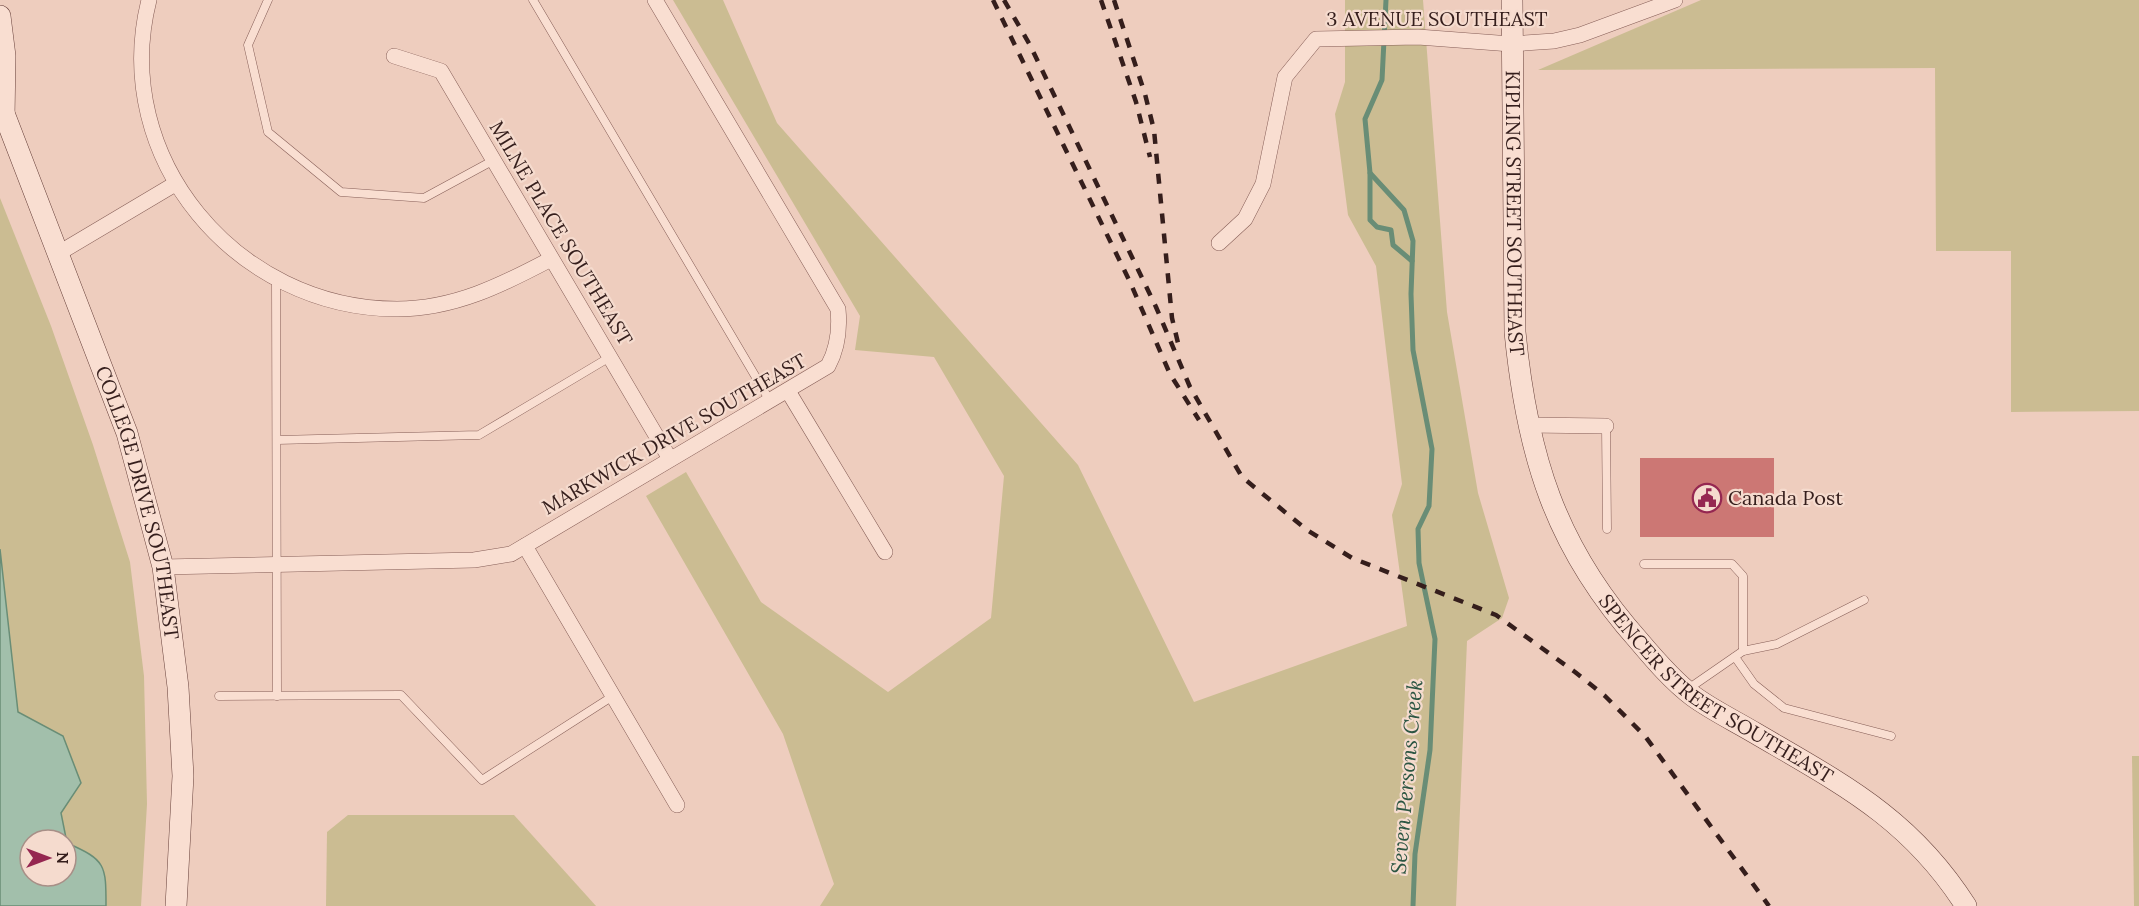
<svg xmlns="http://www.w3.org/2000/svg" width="2139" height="906" font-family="Lora,serif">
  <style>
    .green { fill: #cbbc92; fill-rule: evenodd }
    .water { fill: #a2bfab; stroke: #698d76; stroke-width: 1.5; fill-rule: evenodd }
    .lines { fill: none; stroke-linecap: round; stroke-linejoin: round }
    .stream { stroke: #698d76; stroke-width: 5 }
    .building { fill: #cc7774 }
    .lane-casing { stroke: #865e57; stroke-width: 9 }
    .street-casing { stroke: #865e57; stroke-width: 16 }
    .secondary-casing { stroke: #67403a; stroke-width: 22 }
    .lane { stroke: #f9ded1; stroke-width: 8 }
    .street { stroke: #f9ded1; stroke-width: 15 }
    .secondary { stroke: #f9ded1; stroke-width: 21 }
    .rail { stroke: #351e1c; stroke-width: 4.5; stroke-dasharray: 10 10; stroke-linecap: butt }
    .labels { text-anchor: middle; stroke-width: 4.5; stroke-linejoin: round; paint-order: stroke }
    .street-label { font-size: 20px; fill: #351e1c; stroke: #f5dbce }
    .poi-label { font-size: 20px; fill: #351e1c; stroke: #f5dbce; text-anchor: start }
    .water-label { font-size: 21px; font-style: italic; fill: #2b5542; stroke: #f5dbce }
  </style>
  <rect width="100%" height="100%" fill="#eecdbe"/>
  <!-- green -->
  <g class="green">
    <path d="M 673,0 L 723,0 L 777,123 L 1078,465 L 1194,702 L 1407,626 L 1392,515 L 1402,484 L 1376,266 L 1348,215 L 1335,114 L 1345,82 L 1345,0 L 1423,0 L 1447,312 L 1478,493 L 1509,598 L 1502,618 L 1467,641 L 1456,906 L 820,906 L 834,884 L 783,734 L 646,496 L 686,472 L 761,602 L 888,692 L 991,618 L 1004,476 L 934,357 L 855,350 L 860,316 Z"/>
    <path d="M 1701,0 L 2139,0 L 2139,411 L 2011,412 L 2011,251 L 1936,251 L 1935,68 L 1538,70 Z"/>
    <path d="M 0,198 L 51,326 L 93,445 L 130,562 L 144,676 L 147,804 L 141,906 L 0,906 ZM 30,840 L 66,840 L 66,876 L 30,876 Z"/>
    <path d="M 2132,756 L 2139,756 L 2139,906 L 2134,906 Z"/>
    <path d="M 348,815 L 514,815 L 596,906 L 326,906 L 327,832 Z"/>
  </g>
  <!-- water -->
  <path class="water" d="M 0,549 L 18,712 L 63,736 L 81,783 L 61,813 L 67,843 C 106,860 106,865 106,906 L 0,906 ZM 30,840 L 66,840 L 66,876 L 30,876 Z"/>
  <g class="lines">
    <!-- stream -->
    <g class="stream">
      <path d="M 1386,0 L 1382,80 L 1365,119 L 1370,173 L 1404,210 L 1413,241 L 1411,294 L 1413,350 L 1432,449 L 1429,506 L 1418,529 L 1419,563 L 1435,639 L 1430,750 L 1415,854 L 1413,906"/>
      <path d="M 1370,173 L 1370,220 L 1377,227 L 1391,230 L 1393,245 L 1412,261"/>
    </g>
  </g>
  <!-- building -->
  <rect class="building" x="1640" y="458" width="134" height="79"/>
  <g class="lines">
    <!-- lane casing -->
    <g class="lane-casing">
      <g id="lane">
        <path d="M 268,0 L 248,45 L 268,132 L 341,192 L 424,198 L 494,160"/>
        <path d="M 533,0 L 770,401"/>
        <path d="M 276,279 L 277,696"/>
        <path d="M 1606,426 L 1607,529"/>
        <path d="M 277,440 L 479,435 L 610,357"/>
        <path d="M 1644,564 L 1732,564 L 1743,576 L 1743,651"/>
        <path d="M 1735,657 L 1754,684 L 1784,708 L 1891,736"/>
        <path d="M 1688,689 L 1743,651 L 1777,644 L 1864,600"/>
        <path d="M 219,696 L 401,695 L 482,780 L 613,696"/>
      </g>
    </g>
    <!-- street casing -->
    <g class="street-casing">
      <g id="street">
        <path d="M 149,0 C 109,158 237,309 397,309 C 454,309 502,285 551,259"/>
        <path d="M 394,56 L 441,71 L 670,459"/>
        <path d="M 1219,243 L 1245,219 L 1263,184 L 1285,77 L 1316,39 L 1418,37 L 1511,44 L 1554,41 L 1580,35 L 1675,0"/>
        <path d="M 59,253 L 175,184"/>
        <path d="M 788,391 L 885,552"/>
        <path d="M 1529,425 L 1606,426"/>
        <path d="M 525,546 L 677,805"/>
        <path d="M 163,567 L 474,560 L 511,554 L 828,366 C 838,348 840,330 838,309 L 655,0"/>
      </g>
    </g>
    <!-- secondary casing -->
    <g class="secondary-casing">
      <g id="secondary">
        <path id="s1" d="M 1512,0 L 1515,332 C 1527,455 1555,547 1639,641 C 1655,660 1673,681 1693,696 C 1712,710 1735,721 1755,733 C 1842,784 1910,818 1966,906"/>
        <path d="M 0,16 L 5,56 L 4,118"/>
        <path id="s2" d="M 0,103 L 127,433 L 163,567 L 178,687 L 183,776 L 176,906"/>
      </g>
    </g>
    <!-- lane -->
    <use href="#lane" class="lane"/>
    <!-- street -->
    <use href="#street" class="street"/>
    <!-- secondary -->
    <use href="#secondary" class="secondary"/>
    <!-- rail -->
    <g class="rail">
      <path d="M 993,0 L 1130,282 L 1170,374 L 1199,420"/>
      <path d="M 1004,0 L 1030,45 L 1156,307 L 1190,387 L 1242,477 L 1307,530 L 1352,558 L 1496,615 L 1575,672 L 1605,696 L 1645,736 L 1769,906"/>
      <path d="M 1101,0 L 1136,102 L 1150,157"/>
      <path d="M 1114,0 L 1145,94 L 1154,130 L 1172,318 L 1178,343"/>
    </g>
  </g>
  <!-- icons -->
  <defs>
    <g id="civic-ring" transform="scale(1.5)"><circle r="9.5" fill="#f5dbce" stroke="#952751" stroke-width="1.5"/><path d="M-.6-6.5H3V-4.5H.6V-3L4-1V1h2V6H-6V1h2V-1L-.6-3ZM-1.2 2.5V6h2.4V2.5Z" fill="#952751"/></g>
  </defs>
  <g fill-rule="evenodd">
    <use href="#civic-ring" x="1707" y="498"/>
  </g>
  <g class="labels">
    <!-- street labels -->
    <g class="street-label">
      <text x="1437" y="26">3 AVENUE SOUTHEAST</text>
      <text dy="7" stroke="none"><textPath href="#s1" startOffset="213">KIPLING STREET SOUTHEAST</textPath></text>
      <text transform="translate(561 233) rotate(59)" y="7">MILNE PLACE SOUTHEAST</text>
      <text transform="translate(674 434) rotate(-30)" y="7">MARKWICK DRIVE SOUTHEAST</text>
      <text dy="7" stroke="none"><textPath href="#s2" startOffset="424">COLLEGE DRIVE SOUTHEAST</textPath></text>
      <text dy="7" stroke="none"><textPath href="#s1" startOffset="762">SPENCER STREET SOUTHEAST</textPath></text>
    </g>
    <!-- poi labels -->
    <g class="poi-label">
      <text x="1728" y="505">Canada Post</text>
    </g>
    <!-- water labels -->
    <g class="water-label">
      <text transform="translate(1407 777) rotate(-85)" y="7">Seven Persons Creek</text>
    </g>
  </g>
  <!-- north arrow -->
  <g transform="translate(48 858) rotate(90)"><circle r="28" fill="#f5dbce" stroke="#a88f87" stroke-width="1.5"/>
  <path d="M0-4.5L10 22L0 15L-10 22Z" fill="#952751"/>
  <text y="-9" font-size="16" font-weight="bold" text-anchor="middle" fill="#351e1c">N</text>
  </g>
</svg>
